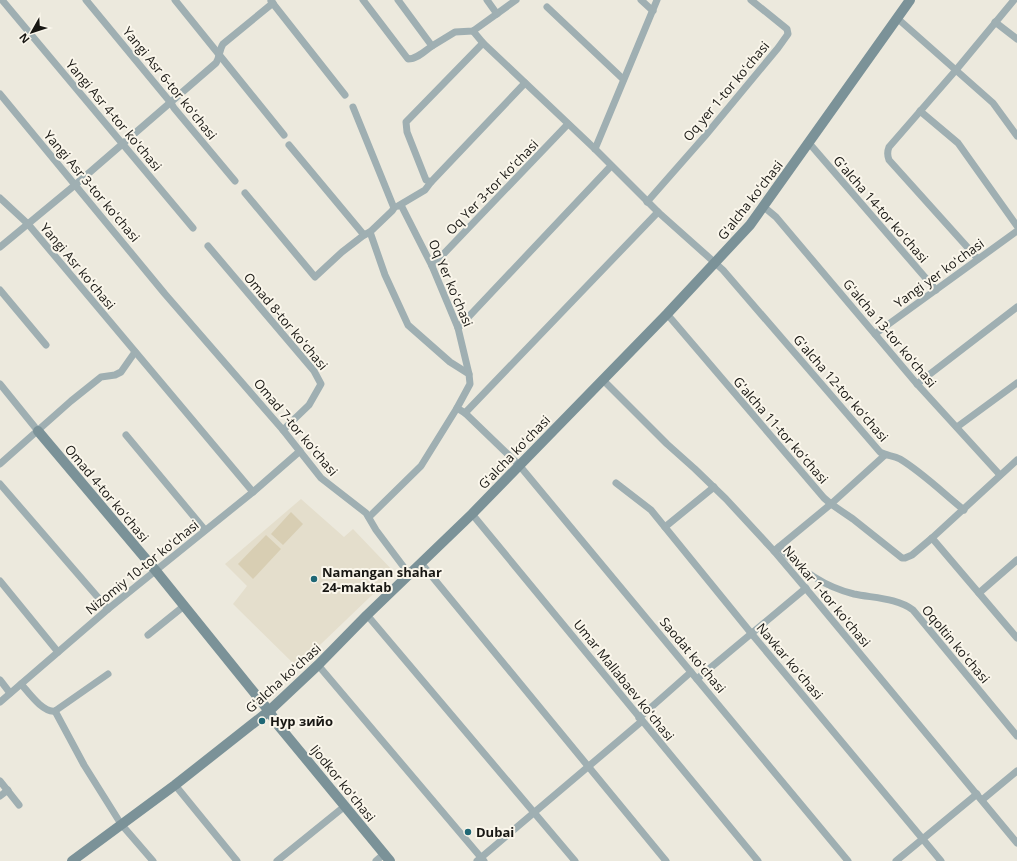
<svg xmlns="http://www.w3.org/2000/svg" width="1017" height="861" font-family="'Open Sans',sans-serif">
  <style>
    .built { fill: #e4decc }
    .green { fill: #d8ceb3 }
    .lines { fill: none; stroke-linecap: round; stroke-linejoin: round }
    .street { stroke: #9fafb2; stroke-width: 7 }
    .secondary { stroke: #7b9298; stroke-width: 10 }
    .poi-dot { fill: #1f6775; stroke: #faf6eb; stroke-width: 1.5 }
    .labels { text-anchor: middle; stroke-width: 4; stroke-linejoin: round; paint-order: stroke }
    .street-label { font-size: 13px; fill: #181713; stroke: #faf6eb }
    .poi-label { font-size: 13px; font-weight: bold; fill: #181713; stroke: #faf6eb; text-anchor: start }
  </style>
  <rect width="100%" height="100%" fill="#ece9dd"/>
  <!-- built -->
  <path class="built" d="M 301,499 L 344,537 L 353,529 L 395,573 L 297,667 L 233,604 L 247,586 L 225,564 Z"/>
  <!-- green -->
  <g class="green">
    <path d="M 291,512 L 303,524 L 283,545 L 271,534 Z"/>
    <path d="M 266,535 L 281,549 L 253,579 L 238,564 Z"/>
  </g>
  <g class="lines">
    <!-- street -->
    <g class="street">
      <path d="M 2,0 L 193,228"/>
      <path d="M 86,0 L 171,103 L 174,108 L 235,181"/>
      <path d="M 175,0 L 284,135"/>
      <path d="M 363,0 L 408,59 C 417,59 425,51 432,46"/>
      <path d="M 398,0 L 432,46 L 455,32 L 473,31 L 516,0"/>
      <path d="M 487,0 L 497,14"/>
      <path d="M 641,0 L 653,11"/>
      <path d="M 271,1 L 345,95"/>
      <path d="M 547,7 L 623,79"/>
      <path d="M 897,18 L 993,103 L 1017,136"/>
      <path d="M 995,22 L 1017,39"/>
      <path d="M 473,31 L 483,43 L 595,149 L 658,212 L 723,270 L 880,452 C 886,456 893,455 900,459 C 923,473 943,493 964,510"/>
      <path d="M 483,43 L 406,122 L 407,132 L 426,180 L 431,182 L 525,83"/>
      <path d="M 0,94 L 165,294 L 283,430 L 321,478 L 366,513 L 376,530 L 409,574"/>
      <path d="M 353,107 L 394,208 L 392,211 L 370,232"/>
      <path d="M 920,111 L 958,143 L 1017,226"/>
      <path d="M 809,143 L 936,290"/>
      <path d="M 289,145 L 364,235 L 370,232 L 385,275 L 408,325 L 450,362 L 469,374 L 470,384 L 457,408 L 465,413 L 519,465 L 848,861"/>
      <path d="M 595,149 L 657,0"/>
      <path d="M 245,193 L 315,277 L 342,252 L 364,235"/>
      <path d="M 0,198 L 28,224 L 253,492"/>
      <path d="M 647,202 L 705,136 L 778,48 L 788,34 L 787,29 L 751,0"/>
      <path d="M 401,205 L 432,266 L 458,328 L 469,374"/>
      <path d="M 398,206 L 425,190 L 431,182"/>
      <path d="M 764,207 L 776,217 L 917,384 L 1000,475"/>
      <path d="M 208,246 L 314,371 L 321,384 L 309,405 L 283,430"/>
      <path d="M 0,247 L 75,185 L 216,63 C 220,57 219,50 223,44 L 273,3"/>
      <path d="M 978,259 L 889,160 C 887,155 887,152 889,147 L 956,70 L 1014,0"/>
      <path d="M 432,266 L 568,124"/>
      <path d="M 0,290 L 46,345"/>
      <path d="M 667,314 L 824,498 L 831,504 L 885,455"/>
      <path d="M 458,328 L 611,166"/>
      <path d="M 875,334 L 1017,231"/>
      <path d="M 603,380 L 667,444 L 695,469 L 726,499 L 774,551 L 813,597 L 1017,843"/>
      <path d="M 0,384 L 38,431"/>
      <path d="M 917,384 L 1017,307"/>
      <path d="M 465,413 L 658,212"/>
      <path d="M 957,427 L 1017,383"/>
      <path d="M 126,435 L 205,530"/>
      <path d="M 0,464 L 71,401 L 101,377 L 115,375 L 121,372 L 135,352"/>
      <path d="M 616,483 L 651,510 L 751,633 L 941,861"/>
      <path d="M 0,484 L 108,609"/>
      <path d="M 472,514 L 758,861"/>
      <path d="M 369,517 L 421,466 L 457,408"/>
      <path d="M 665,527 L 714,487"/>
      <path d="M 932,538 L 1017,638"/>
      <path d="M 779,547 C 799,569 825,587 854,594 C 873,598 898,598 913,610 L 1017,736"/>
      <path d="M 774,551 L 831,504 L 853,519 L 902,558 L 905,558 L 912,555 L 932,538 L 1017,460"/>
      <path d="M 421,563 L 666,861"/>
      <path d="M 0,581 L 58,652"/>
      <path d="M 979,593 L 1017,560"/>
      <path d="M 367,615 L 575,861"/>
      <path d="M 148,635 L 184,606"/>
      <path d="M 318,665 L 484,861"/>
      <path d="M 108,674 L 55,711 L 84,765 L 121,824 L 153,861"/>
      <path d="M 697,679 L 806,588"/>
      <path d="M 0,680 L 10,693"/>
      <path d="M 21,684 C 29,693 43,713 55,711"/>
      <path d="M 0,702 L 108,609 L 253,492 L 300,451"/>
      <path d="M 639,718 L 691,672"/>
      <path d="M 0,781 L 19,805"/>
      <path d="M 175,785 L 237,861"/>
      <path d="M 0,796 L 8,790"/>
      <path d="M 982,800 L 1017,771"/>
      <path d="M 277,861 L 345,806"/>
      <path d="M 376,861 L 384,854"/>
      <path d="M 477,861 L 642,721"/>
      <path d="M 896,861 L 977,794"/>
    </g>
    <!-- secondary -->
    <g class="secondary">
      <path d="M 38,431 L 156,571 L 269,711 L 278,725 L 390,861"/>
      <path d="M 72,861 L 175,785 L 269,711 L 318,665 L 367,615 L 472,514 L 667,314 L 750,225 L 910,0"/>
    </g>
  </g>
  <!-- markers -->
  <g class="poi-dot">
    <circle cx="314" cy="579" r="4"/>
    <circle cx="262" cy="721" r="4"/>
    <circle cx="468" cy="832" r="4"/>
  </g>
  <g class="labels">
    <!-- street labels -->
    <g class="street-label">
      <text transform="translate(170 83) rotate(51)" y="5">Yangi Asr 6-tor koʻchasi</text>
      <text transform="translate(726 91) rotate(-50)" y="5">Oq yer 1-tor koʻchasi</text>
      <text transform="translate(114 115) rotate(50)" y="5">Yangi Asr 4-tor koʻchasi</text>
      <text transform="translate(92 186) rotate(50)" y="5">Yangi Asr 3-tor koʻchasi</text>
      <text transform="translate(492 187) rotate(-46)" y="5">Oq Yer 3-tor koʻchasi</text>
      <text transform="translate(750 200) rotate(-52)" y="5">Gʻalcha koʻchasi</text>
      <text transform="translate(881 209) rotate(49)" y="5">Gʻalcha 14-tor koʻchasi</text>
      <text transform="translate(78 266) rotate(50)" y="5">Yangi Asr koʻchasi</text>
      <text transform="translate(939 273) rotate(-36)" y="5">Yangi yer koʻchasi</text>
      <text transform="translate(451 283) rotate(67)" y="5">Oq Yer koʻchasi</text>
      <text transform="translate(286 321) rotate(50)" y="5">Omad 8-tor koʻchasi</text>
      <text transform="translate(890 333) rotate(50)" y="5">Gʻalcha 13-tor koʻchasi</text>
      <text transform="translate(841 388) rotate(49)" y="5">Gʻalcha 12-tor koʻchasi</text>
      <text transform="translate(296 427) rotate(50)" y="5">Omad 7-tor koʻchasi</text>
      <text transform="translate(781 430) rotate(49)" y="5">Gʻalcha 11-tor koʻchasi</text>
      <text transform="translate(514 452) rotate(-46)" y="5">Gʻalcha koʻchasi</text>
      <text transform="translate(107 493) rotate(50)" y="5">Omad 4-tor koʻchasi</text>
      <text transform="translate(142 567) rotate(-39)" y="5">Nizomiy 10-tor koʻchasi</text>
      <text transform="translate(827 596) rotate(50)" y="5">Navkar 1-tor koʻchasi</text>
      <text transform="translate(956 644) rotate(50)" y="5">Oqoltin koʻchasi</text>
      <text transform="translate(693 655) rotate(50)" y="5">Saodat koʻchasi</text>
      <text transform="translate(790 661) rotate(50)" y="5">Navkar koʻchasi</text>
      <text transform="translate(283 678) rotate(-42)" y="5">Gʻalcha koʻchasi</text>
      <text transform="translate(624 680) rotate(51)" y="5">Umar Mallabaev koʻchasi</text>
      <text transform="translate(343 783) rotate(51)" y="5">Ijodkor koʻchasi</text>
    </g>
    <!-- poi labels -->
    <g class="poi-label">
      <text x="322" y="577">Namangan shahar<tspan x="322" dy="15">24-maktab</tspan></text>
      <text x="270" y="726">Нур зийо</text>
      <text x="476" y="837">Dubai</text>
    </g>
  </g>
  <!-- north arrow -->
  <g transform="translate(32 32) rotate(231)" stroke="#faf6eb" stroke-width="3" paint-order="stroke">
  <path d="M0-3L7 15L0 10L-7 15Z" fill="#181713"/>
  <text y="-6" font-size="11" font-weight="bold" text-anchor="middle" fill="#181713">N</text>
  </g>
</svg>
